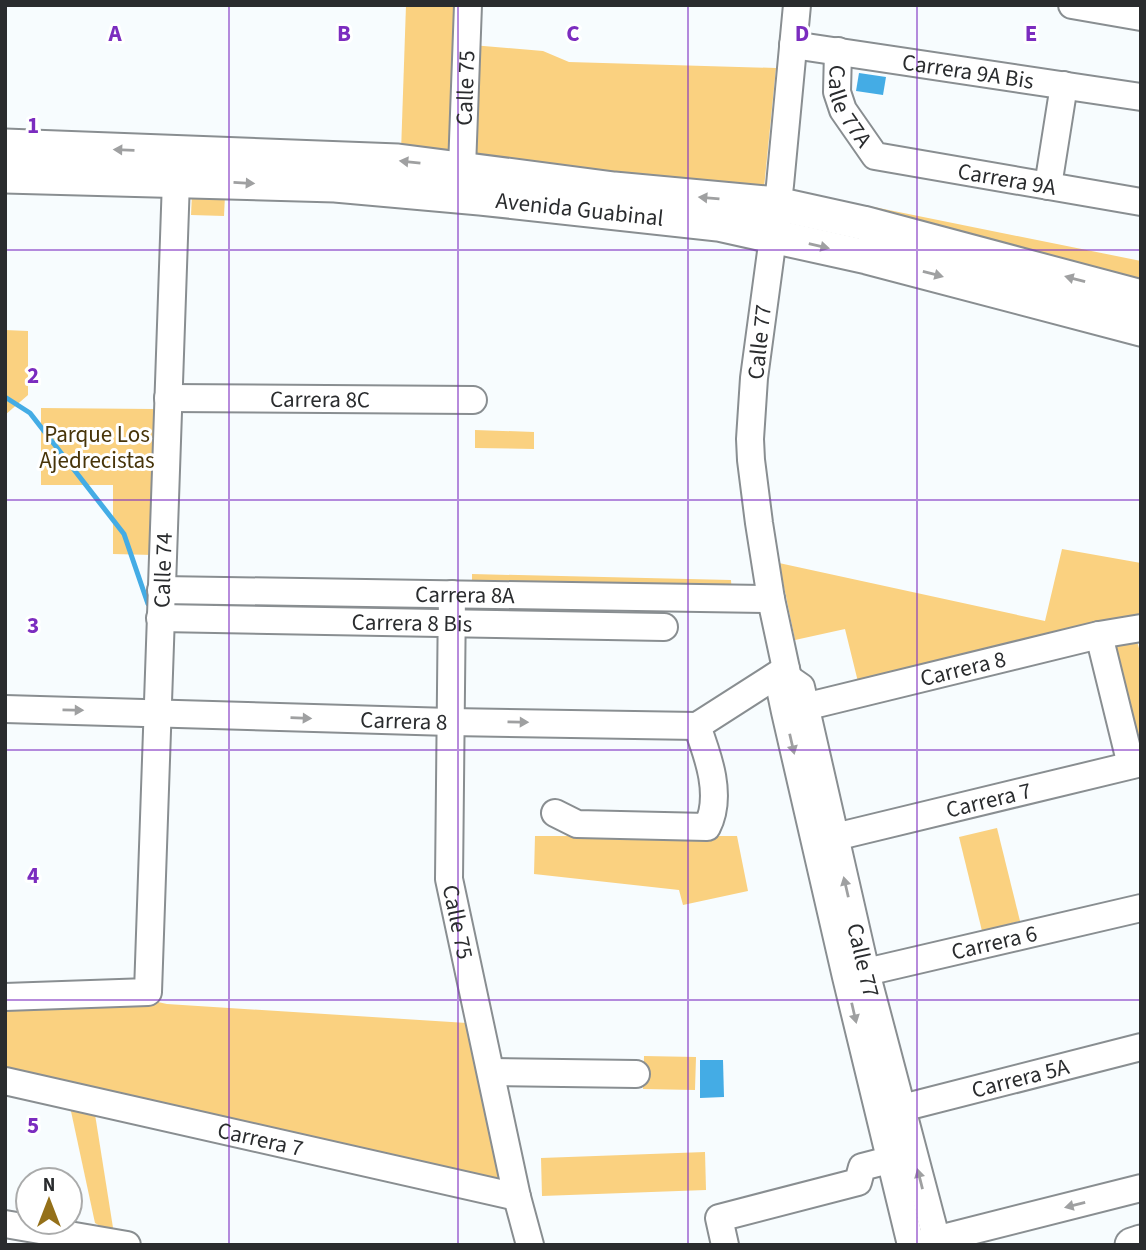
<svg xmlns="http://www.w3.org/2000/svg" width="1146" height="1250" font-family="'Source Sans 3',sans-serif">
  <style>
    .green { fill: #fad180 }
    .water { fill: #44ace5 }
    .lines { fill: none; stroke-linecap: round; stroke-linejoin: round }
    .stream { stroke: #44ace5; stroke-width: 5 }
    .minor-casing { stroke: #898e91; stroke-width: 30 }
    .major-casing { stroke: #898e91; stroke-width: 37 }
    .minor { stroke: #fff; stroke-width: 26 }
    .major { stroke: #fff; stroke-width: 33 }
    .oneway { fill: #9fa0a1 }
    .grid { fill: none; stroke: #7b2cbf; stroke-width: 2; stroke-opacity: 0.55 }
    .labels { text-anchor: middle; stroke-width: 6; stroke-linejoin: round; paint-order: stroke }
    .street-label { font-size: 23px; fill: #2a2c2e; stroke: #fff }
    .park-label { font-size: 23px; fill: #473409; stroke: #fff }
    .grid-label { font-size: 23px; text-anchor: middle; font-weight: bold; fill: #7b2cbf; stroke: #fff; stroke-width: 6; stroke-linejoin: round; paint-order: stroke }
  </style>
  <rect width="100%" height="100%" fill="#f7fcfe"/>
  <!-- green -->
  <g class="green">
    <path d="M 406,5 L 454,5 L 457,156 L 401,152 Z"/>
    <path d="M 472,45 L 543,51 L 569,62 L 776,68 L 764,188 L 465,161 Z"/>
    <path d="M 192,194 L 225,195 L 224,216 L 191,215 Z"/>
    <path d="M 869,206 L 1141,261 L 1141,285 L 869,216 Z"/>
    <path d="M 5,330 L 28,331 L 28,395 L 5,415 Z"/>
    <path d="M 41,408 L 154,409 L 153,555 L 113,554 L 113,485 L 41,485 Z"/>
    <path d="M 475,430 L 534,432 L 534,449 L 475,448 Z"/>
    <path d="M 1062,549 L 1141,563 L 1141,621 L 859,686 L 845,629 L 795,640 L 779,563 L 1045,621 Z"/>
    <path d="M 472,574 L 731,580 L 732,593 L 472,588 Z"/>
    <path d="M 1136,638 L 1141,655 L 1141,755 L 1108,646 Z"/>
    <path d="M 997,828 L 1020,921 L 982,931 L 959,837 Z"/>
    <path d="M 535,836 L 737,836 L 748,891 L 683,905 L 679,890 L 534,874 Z"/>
    <path d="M 144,999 L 167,1004 L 467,1023 L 510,1192 L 5,1077 L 5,1005 Z"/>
    <path d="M 644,1056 L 696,1057 L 695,1090 L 643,1089 Z"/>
    <path d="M 69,1102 L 94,1108 L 114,1234 L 95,1223 Z"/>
    <path d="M 705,1152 L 706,1190 L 542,1196 L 541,1158 Z"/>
  </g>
  <!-- water -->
  <g class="water">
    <path d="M 859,73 L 886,77 L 883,95 L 856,91 Z"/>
    <path d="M 700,1060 L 723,1060 L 724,1097 L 700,1098 Z"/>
  </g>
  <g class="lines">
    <!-- stream -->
    <path class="stream" d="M 5,397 L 30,413 L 124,534 L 148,604"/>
    <!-- minor casing -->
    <g class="minor-casing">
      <g id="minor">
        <path d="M 797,5 L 780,185 L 754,378 L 750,439 L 751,460 L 759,523 L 771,599 L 788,678 L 781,693 L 785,712 L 846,977 L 911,1245"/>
        <path d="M 1072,5 L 1141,17"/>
        <path id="s1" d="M 793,45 L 1141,97"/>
        <path id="s2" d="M 838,51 L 837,92 L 843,110 L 875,156 L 1141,202"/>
        <path id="s3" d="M 462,168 L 468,5"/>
        <path d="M 1048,186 L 1064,85"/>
        <path id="s4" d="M 168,398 L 473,400"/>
        <path id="s5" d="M 161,590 L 771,599"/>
        <path id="s6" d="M 452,594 L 449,879 L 517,1197 L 530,1245"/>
        <path id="s7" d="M 160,618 L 664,627"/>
        <path d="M 1099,635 L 1131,765"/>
        <path id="s8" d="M 788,678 L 801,687 L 866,972 L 938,1245"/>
        <path id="s9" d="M 5,709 L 450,722 L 697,726 L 786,669"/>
        <path id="s10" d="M 788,711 L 1099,635 L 1141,628"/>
        <path d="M 555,813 L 577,824 L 707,827 C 723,796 708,756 697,726"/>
        <path id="s11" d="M 835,837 L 1141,763"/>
        <path id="s12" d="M 849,976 L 1141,908"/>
        <path id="s13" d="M 5,997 L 148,992 L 176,180 L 184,166"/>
        <path d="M 491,1072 L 636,1074"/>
        <path id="s14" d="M 5,1081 L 517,1197"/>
        <path id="s15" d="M 902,1108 L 1141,1047"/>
        <path d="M 5,1224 L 127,1245"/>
        <path d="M 919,1244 L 1141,1188"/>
        <path d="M 725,1245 L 719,1218 L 858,1182 L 862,1167 L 889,1160"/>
      </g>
    </g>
    <!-- major casing -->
    <g class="major-casing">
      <g id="major">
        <path d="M 5,146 L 398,161 L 614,189 L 777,204 L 863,223 L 1141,297"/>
        <path id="s16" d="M 5,176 L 335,185 L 480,198 L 718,224 L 867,257 L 1141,329"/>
        <path d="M 1132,1245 L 1141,1242"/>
      </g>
    </g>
    <!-- minor -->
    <use href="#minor" class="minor"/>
    <!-- major -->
    <use href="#major" class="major"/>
  </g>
  <!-- one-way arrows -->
  <defs><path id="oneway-solid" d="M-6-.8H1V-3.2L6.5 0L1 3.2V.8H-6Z" transform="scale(1.75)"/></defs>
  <g class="oneway">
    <use href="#oneway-solid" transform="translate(124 150) rotate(-178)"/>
    <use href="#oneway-solid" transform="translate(410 162) rotate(-174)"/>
    <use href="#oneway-solid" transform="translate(244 183) rotate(3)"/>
    <use href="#oneway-solid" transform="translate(709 198) rotate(-175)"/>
    <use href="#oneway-solid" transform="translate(819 246) rotate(13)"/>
    <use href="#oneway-solid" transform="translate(933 274) rotate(15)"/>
    <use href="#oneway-solid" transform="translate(1075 279) rotate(-165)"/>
    <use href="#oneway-solid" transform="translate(73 710) rotate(1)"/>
    <use href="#oneway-solid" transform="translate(301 718) rotate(2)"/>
    <use href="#oneway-solid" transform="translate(518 722) rotate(1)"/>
    <use href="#oneway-solid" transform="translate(792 744) rotate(77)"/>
    <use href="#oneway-solid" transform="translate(846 887) rotate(-103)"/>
    <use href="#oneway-solid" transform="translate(854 1013) rotate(77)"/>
    <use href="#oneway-solid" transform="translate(920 1179) rotate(-104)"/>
    <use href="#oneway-solid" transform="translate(1075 1205) rotate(166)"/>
  </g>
  <!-- grid -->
  <path class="grid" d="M 229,5 L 229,1245M 458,5 L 458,1245M 688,5 L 688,1245M 917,5 L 917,1245M 5,250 L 1141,250M 5,500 L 1141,500M 5,750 L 1141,750M 5,1000 L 1141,1000"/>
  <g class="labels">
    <!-- street labels -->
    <g class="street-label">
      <text dy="8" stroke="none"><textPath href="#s1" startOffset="177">Carrera 9A Bis</textPath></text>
      <text dy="8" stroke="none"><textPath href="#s3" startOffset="80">Calle 75</textPath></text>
      <text dy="8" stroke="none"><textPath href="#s2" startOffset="58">Calle 77A</textPath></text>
      <text dy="8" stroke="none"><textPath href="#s2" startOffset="250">Carrera 9A</textPath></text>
      <text dy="8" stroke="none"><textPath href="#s16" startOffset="576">Avenida Guabinal</textPath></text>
      <text transform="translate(759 342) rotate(-84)" y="8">Calle 77</text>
      <text dy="8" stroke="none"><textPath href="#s4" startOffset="152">Carrera 8C</textPath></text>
      <text dy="8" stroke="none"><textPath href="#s13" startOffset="565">Calle 74</textPath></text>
      <text dy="8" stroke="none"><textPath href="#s5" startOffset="304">Carrera 8A</textPath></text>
      <text dy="8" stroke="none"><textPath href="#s7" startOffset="252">Carrera 8 Bis</textPath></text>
      <text dy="8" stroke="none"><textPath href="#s10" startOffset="180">Carrera 8</textPath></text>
      <text dy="8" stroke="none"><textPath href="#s9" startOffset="399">Carrera 8</textPath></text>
      <text dy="8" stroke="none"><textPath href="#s11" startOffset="158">Carrera 7</textPath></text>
      <text dy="8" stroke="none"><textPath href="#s6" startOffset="329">Calle 75</textPath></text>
      <text dy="8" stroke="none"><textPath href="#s12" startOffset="149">Carrera 6</textPath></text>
      <text dy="8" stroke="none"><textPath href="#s8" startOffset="296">Calle 77</textPath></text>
      <text dy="8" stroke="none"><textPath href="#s15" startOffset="122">Carrera 5A</textPath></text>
      <text dy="8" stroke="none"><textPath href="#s14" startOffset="262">Carrera 7</textPath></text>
    </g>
    <!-- park labels -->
    <g class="park-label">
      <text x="97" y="442">Parque Los<tspan x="97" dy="26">Ajedrecistas</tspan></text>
    </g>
  </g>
  <g class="grid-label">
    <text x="115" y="41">A</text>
    <text x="344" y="41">B</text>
    <text x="573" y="41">C</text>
    <text x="802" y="41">D</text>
    <text x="1031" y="41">E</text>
    <text x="33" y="133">1</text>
    <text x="33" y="383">2</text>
    <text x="33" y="633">3</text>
    <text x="33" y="883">4</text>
    <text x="33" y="1133">5</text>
  </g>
  <!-- border -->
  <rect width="1146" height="1250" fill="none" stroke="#2a2c2e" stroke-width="14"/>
  <!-- north arrow -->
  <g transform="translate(49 1201)"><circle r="33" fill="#ffffff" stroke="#aaabab" stroke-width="2"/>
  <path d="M0-5L12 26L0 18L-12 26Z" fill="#947019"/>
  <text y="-10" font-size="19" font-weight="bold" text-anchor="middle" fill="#2a2c2e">N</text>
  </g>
</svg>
